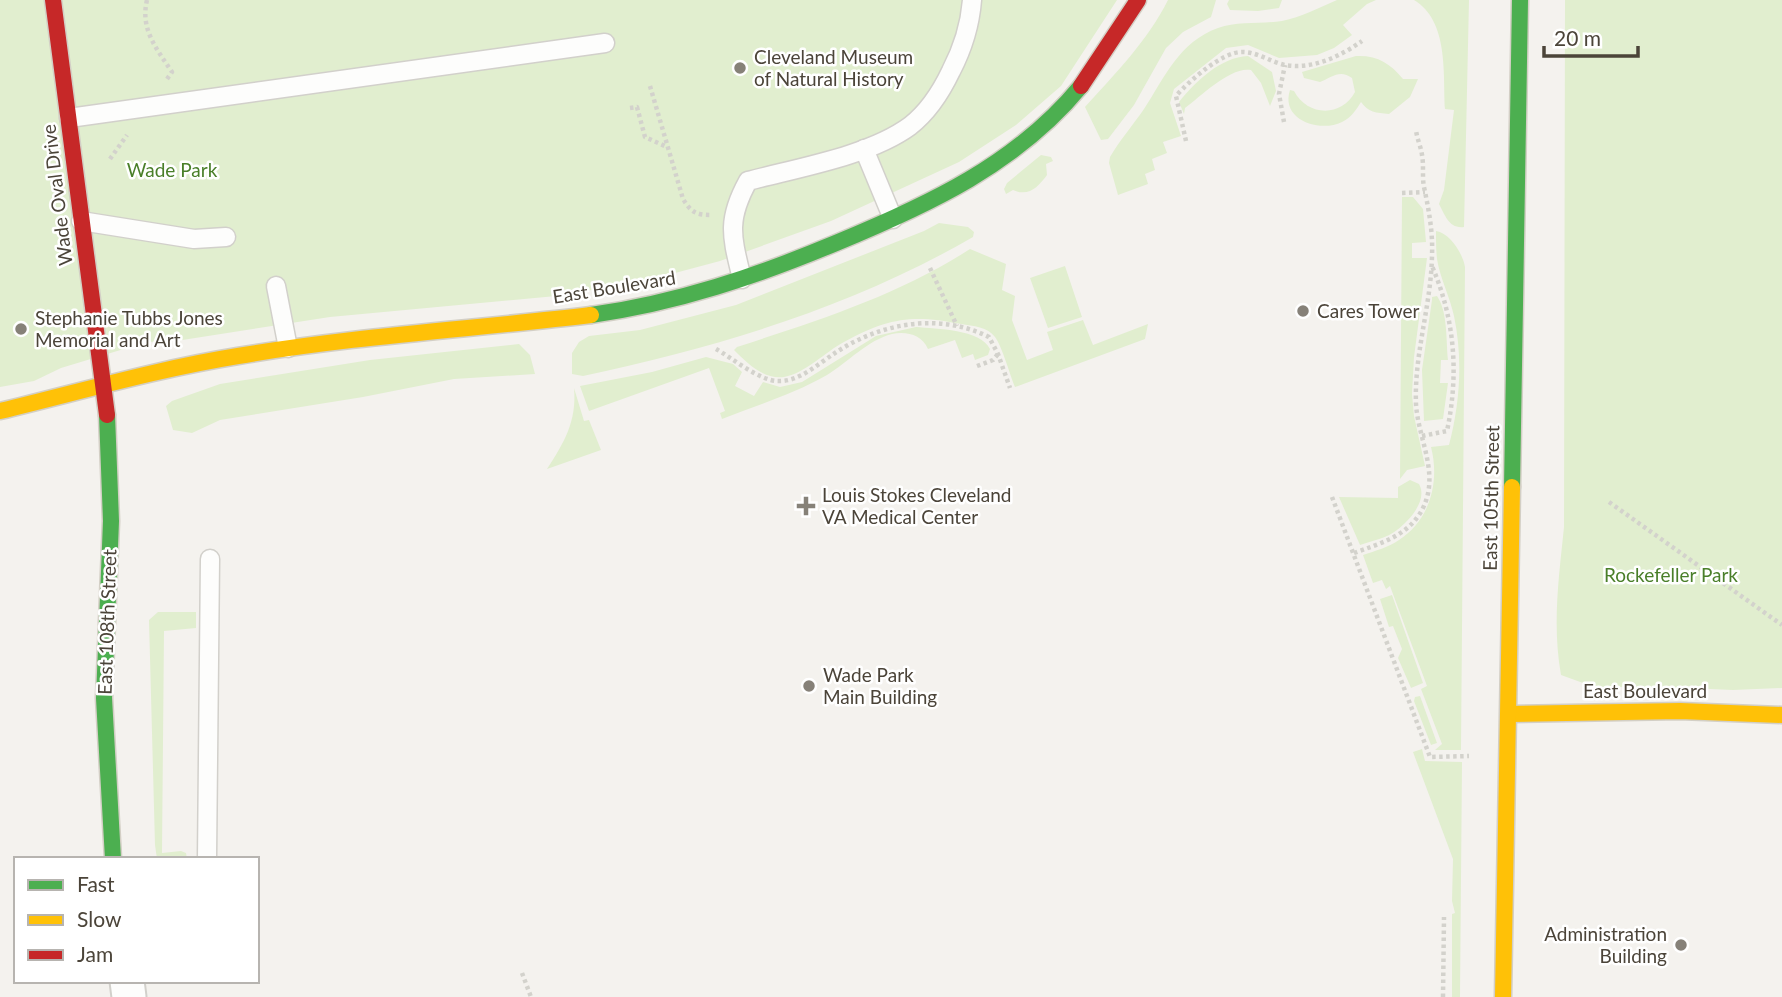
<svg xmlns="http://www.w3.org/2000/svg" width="1782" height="997" font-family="Lato,sans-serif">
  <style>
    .green { fill: #e1eecf }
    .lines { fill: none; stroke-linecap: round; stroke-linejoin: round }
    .lane-casing { stroke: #d2d0cb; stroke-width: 21 }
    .street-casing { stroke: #d2d0cb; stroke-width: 37 }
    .fast-casing { stroke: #d3cfc5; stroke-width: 19 }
    .slow-casing { stroke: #d3cfc5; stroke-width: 19 }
    .jam-casing { stroke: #d3cfc5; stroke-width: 19 }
    .path { stroke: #d3d2cc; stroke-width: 4.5; stroke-dasharray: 3.5 3.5; stroke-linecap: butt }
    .lane { stroke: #fdfdfc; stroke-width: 18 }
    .street { stroke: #fdfdfc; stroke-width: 33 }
    .fast { stroke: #4caf50; stroke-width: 16 }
    .slow { stroke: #ffc107; stroke-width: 16 }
    .jam { stroke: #c62828; stroke-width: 16 }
    .poi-dot { fill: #868178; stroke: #fff; stroke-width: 2.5 }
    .labels { text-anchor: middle; stroke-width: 5; stroke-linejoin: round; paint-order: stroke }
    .poi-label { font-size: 19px; fill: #4b4439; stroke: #fff; text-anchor: start }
    .park-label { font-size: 19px; fill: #4a7f2a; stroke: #fff }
    .street-label { font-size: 19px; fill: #4b4439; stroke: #fff }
  </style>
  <rect width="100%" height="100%" fill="#f4f2ee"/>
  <!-- green -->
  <g class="green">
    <path d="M 0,0 L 1117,0 L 1061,86 L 1016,125 L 959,162 L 831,221 L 720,261 L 675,273 L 567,295 L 330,317 L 176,341 L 147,342 L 61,368 L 34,381 L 0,387 Z"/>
    <path d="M 1168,0 L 1216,0 L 1211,17 L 1183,32 L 1166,48 L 1134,105 L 1108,139 L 1101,140 L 1085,107 C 1115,74 1148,40 1168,0 Z"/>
    <path d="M 1229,0 L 1282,0 L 1279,8 L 1258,11 L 1230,10 L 1227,4 Z"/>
    <path d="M 1337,0 L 1376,0 L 1367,4 L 1343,25 L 1352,35 L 1334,48 L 1317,55 L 1279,58 L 1248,45 L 1226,48 L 1174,89 L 1170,103 L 1181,136 L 1163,142 L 1167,153 L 1152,159 L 1155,170 L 1145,174 L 1148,184 L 1118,195 L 1109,163 L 1110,157 C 1120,140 1133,125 1144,109 C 1165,77 1179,42 1218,28 C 1238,21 1261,24 1282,21 C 1301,17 1319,8 1337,0 Z"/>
    <path d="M 1414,0 L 1469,0 L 1464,227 C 1449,229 1445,215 1439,204 L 1444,190 L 1454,110 L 1445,109 C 1443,74 1449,21 1414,0 Z"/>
    <path d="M 1565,0 L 1782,0 L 1782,688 L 1733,690 L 1665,687 L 1594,687 L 1561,675 C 1552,625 1559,576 1564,527 Z"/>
    <path d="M 1248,56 L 1272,72 L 1276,91 L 1270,106 L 1261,83 L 1251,70 C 1231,66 1201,96 1185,108 L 1184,114 L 1179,102 C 1196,81 1221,57 1248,56 Z"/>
    <path d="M 1356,56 C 1377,55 1390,63 1403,79 L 1418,79 L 1410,97 L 1389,114 C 1376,113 1368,112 1361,102 C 1356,110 1351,118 1342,122 C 1320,133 1280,120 1290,90 L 1294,91 C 1307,116 1341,118 1355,92 L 1352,78 C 1340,69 1332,77 1320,82 L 1304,78 L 1302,72 Z"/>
    <path d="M 1041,155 L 1051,157 L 1053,161 L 1046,164 L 1047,175 C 1038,187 1029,197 1013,190 L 1006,194 L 1004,189 L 1007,183 Z"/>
    <path d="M 1402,197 L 1413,197 L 1423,209 L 1426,242 L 1412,243 L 1412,258 L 1427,258 L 1414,357 L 1412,394 L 1414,416 L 1425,466 L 1407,470 L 1400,479 Z"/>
    <path d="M 939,223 L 968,227 L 974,232 L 973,237 C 852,307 719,347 583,376 L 572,374 L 572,353 L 579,342 L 589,336 L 640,330 L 736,305 L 924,231 Z"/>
    <path d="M 1436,231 C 1450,233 1463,254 1465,267 L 1461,750 L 1435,750 L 1442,744 L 1421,689 L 1427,686 L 1390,586 L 1386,589 L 1382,580 L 1373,583 L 1363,555 C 1375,551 1389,547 1399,540 C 1430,520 1440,482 1431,447 L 1449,445 C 1460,403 1463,359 1454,316 C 1450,297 1440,278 1437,259 C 1436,250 1436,240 1436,231 Z"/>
    <path d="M 970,249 L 1006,264 L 1002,290 L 1015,296 L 1012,320 L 1027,360 L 1053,350 L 1047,332 L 1083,320 L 1093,345 L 1148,324 L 1145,339 L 1015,387 C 1010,375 1002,346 995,337 C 988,327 973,326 961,324 C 913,314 887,318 844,342 C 825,352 806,373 784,377 C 764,380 747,363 734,350 L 737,347 C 817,321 899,295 970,249 Z"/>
    <path d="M 1065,266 L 1082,317 L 1048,328 L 1030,278 Z"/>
    <path d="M 1437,296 C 1448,312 1446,341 1448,360 L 1441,360 L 1440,383 L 1448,383 L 1443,419 L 1424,421 L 1422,370 L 1432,300 L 1432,297 Z"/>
    <path d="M 916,327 C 936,329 981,329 990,349 L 988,355 L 975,360 L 973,354 L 962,358 L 955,340 L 928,349 C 922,335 907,331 892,334 C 868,340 848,362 827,375 C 794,394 757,405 722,419 L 720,413 L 725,411 L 709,368 L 589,411 L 580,386 L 652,372 L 706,357 L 733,364 L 742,372 L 735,386 L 754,396 L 763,382 L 780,387 L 802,382 L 876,336 Z"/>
    <path d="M 519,344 L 530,355 L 535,374 L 454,379 L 363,397 L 220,420 L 192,433 L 173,430 L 166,406 L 172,401 L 220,384 L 370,360 Z"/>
    <path d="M 574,388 L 584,421 L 589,420 L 601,450 L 547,469 C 564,443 577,421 574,388 Z"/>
    <path d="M 1410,480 L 1419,484 C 1428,500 1410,520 1397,530 C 1387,538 1372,541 1360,545 L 1339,497 L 1398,498 L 1398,487 Z"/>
    <path d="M 1392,595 L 1423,683 L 1411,688 L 1398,658 L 1402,649 L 1393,626 L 1389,627 L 1380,599 Z"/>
    <path d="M 158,612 L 196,612 L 196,628 L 164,631 L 162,853 L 181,851 L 186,853 L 187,859 L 157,859 L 155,845 L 149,620 Z"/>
    <path d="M 1420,696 L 1437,743 L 1431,745 L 1414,701 L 1415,697 Z"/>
    <path d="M 1422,749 L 1425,761 L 1462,762 L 1460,997 L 1452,997 L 1452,914 L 1455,913 L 1452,901 L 1453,859 L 1413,752 Z"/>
  </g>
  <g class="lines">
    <!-- lane casing -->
    <g class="lane-casing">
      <g id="lane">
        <path d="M 69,118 L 605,43"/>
        <path d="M 864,149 L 893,219"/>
        <path d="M 81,221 L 194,239 L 226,237"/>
        <path d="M 742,279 C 732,237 726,221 748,181 C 797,168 869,156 910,126 C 928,112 941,92 951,71 C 963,48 970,26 972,0"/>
        <path d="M 276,286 L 288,348"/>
        <path d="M 207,859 L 210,559"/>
      </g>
    </g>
    <!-- street casing -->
    <g class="street-casing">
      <path id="street" d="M 127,981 L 129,997"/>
    </g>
    <!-- fast casing -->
    <g class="fast-casing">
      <g id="fast">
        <path d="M 591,315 C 677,303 757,276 836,243 C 928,205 1017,164 1081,86"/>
        <path d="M 107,415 L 111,521 L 104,698 L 113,859"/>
        <path d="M 1512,487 L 1520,0"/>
      </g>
    </g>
    <!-- slow casing -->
    <g class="slow-casing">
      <g id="slow">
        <path d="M 0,411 C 79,392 157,369 238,356 C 355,336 473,329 591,315"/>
        <path d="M 1509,714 L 1680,711 L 1782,715"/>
        <path d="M 1503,997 L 1512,487"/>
      </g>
    </g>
    <!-- jam casing -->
    <g class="jam-casing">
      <g id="jam">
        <path d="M 53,0 L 107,415"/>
        <path d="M 1081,86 L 1138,0"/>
      </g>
    </g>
    <!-- path -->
    <g class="path">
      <path d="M 147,0 C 140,29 156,48 172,72 L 167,79"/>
      <path d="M 650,86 L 683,199 C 691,212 696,215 711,215"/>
      <path d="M 630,108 L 637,107 L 645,137 L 667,147"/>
      <path d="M 1284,122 L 1279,94 L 1285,65"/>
      <path d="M 1186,141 L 1176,96 C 1189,81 1223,51 1243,52 C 1257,52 1271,62 1285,65 C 1312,70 1341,56 1362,41"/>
      <path d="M 110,159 L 127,135"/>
      <path d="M 1402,193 L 1425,192"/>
      <path d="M 930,268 L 957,326"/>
      <path d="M 716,349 C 732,358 760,381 778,381 C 799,382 818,364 835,353 C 880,323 939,312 989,337 L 998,354 L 1010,388"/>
      <path d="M 977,366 L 993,360 L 998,354"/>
      <path d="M 1422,436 L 1447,431 C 1459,374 1455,320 1432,266"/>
      <path d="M 1332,497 L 1430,757 L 1469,756"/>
      <path d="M 1609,502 L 1782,625"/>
      <path d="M 1354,553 C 1381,543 1409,536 1423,508 C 1440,473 1418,439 1416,404 C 1414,354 1431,306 1432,256 C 1433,232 1429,211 1424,187 C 1422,177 1424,166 1422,155 C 1421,147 1417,139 1416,130"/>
      <path d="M 522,973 L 531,997"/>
      <path d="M 1443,997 L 1444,917"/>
    </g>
    <!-- lane -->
    <use href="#lane" class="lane"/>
    <!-- street -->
    <use href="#street" class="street"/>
    <!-- fast -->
    <use href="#fast" class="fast"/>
    <!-- slow -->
    <use href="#slow" class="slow"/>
    <!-- jam -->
    <use href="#jam" class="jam"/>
  </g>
  <!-- markers -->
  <g class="poi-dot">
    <circle cx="740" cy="68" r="7"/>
    <circle cx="1303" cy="311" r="7"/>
    <circle cx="21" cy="329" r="7"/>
    <path d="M802.5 495.5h7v7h7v7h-7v7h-7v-7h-7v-7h7z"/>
    <circle cx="809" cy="686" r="7"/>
    <circle cx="1681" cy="945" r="7"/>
  </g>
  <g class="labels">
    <!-- poi labels -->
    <g class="poi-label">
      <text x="754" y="64">Cleveland Museum<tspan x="754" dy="22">of Natural History</tspan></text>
      <text x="1317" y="318">Cares Tower</text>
      <text x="35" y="325">Stephanie Tubbs Jones<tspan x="35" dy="22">Memorial and Art</tspan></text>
      <text x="822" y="502">Louis Stokes Cleveland<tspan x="822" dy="22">VA Medical Center</tspan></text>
      <text x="823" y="682">Wade Park<tspan x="823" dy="22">Main Building</tspan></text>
      <text x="1667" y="941" text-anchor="end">Administration<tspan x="1667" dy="22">Building</tspan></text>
    </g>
    <!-- park labels -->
    <g class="park-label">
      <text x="172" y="177">Wade Park</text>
      <text x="1671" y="582">Rockefeller Park</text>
    </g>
    <!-- street labels -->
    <g class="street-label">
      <text transform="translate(57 195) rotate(-97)" y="7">Wade Oval Drive</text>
      <text transform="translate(614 287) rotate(-9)" y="7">East Boulevard</text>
      <text transform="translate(1491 498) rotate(-89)" y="7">East 105th Street</text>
      <text transform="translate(107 622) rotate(-88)" y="7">East 108th Street</text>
      <text x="1645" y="698">East Boulevard</text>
    </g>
  </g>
  <!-- legend -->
  <rect x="14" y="857" width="245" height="126" fill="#ffffff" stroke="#b7b4b0" stroke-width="2"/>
  <rect x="28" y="880" width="35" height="10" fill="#4caf50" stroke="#b7b4b0" stroke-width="2"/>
  <text x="77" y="892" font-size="21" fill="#4b4439">Fast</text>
  <rect x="28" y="915" width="35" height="10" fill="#ffc107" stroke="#b7b4b0" stroke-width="2"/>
  <text x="77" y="927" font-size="21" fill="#4b4439">Slow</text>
  <rect x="28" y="950" width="35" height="10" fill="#c62828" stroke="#b7b4b0" stroke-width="2"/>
  <text x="77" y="962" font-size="21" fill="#4b4439">Jam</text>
  <!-- scale -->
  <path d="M1544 46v10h94v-10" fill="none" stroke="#4b4439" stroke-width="3.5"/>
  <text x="1554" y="46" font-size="21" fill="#4b4439" stroke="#ffffff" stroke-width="5" paint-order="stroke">20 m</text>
</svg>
